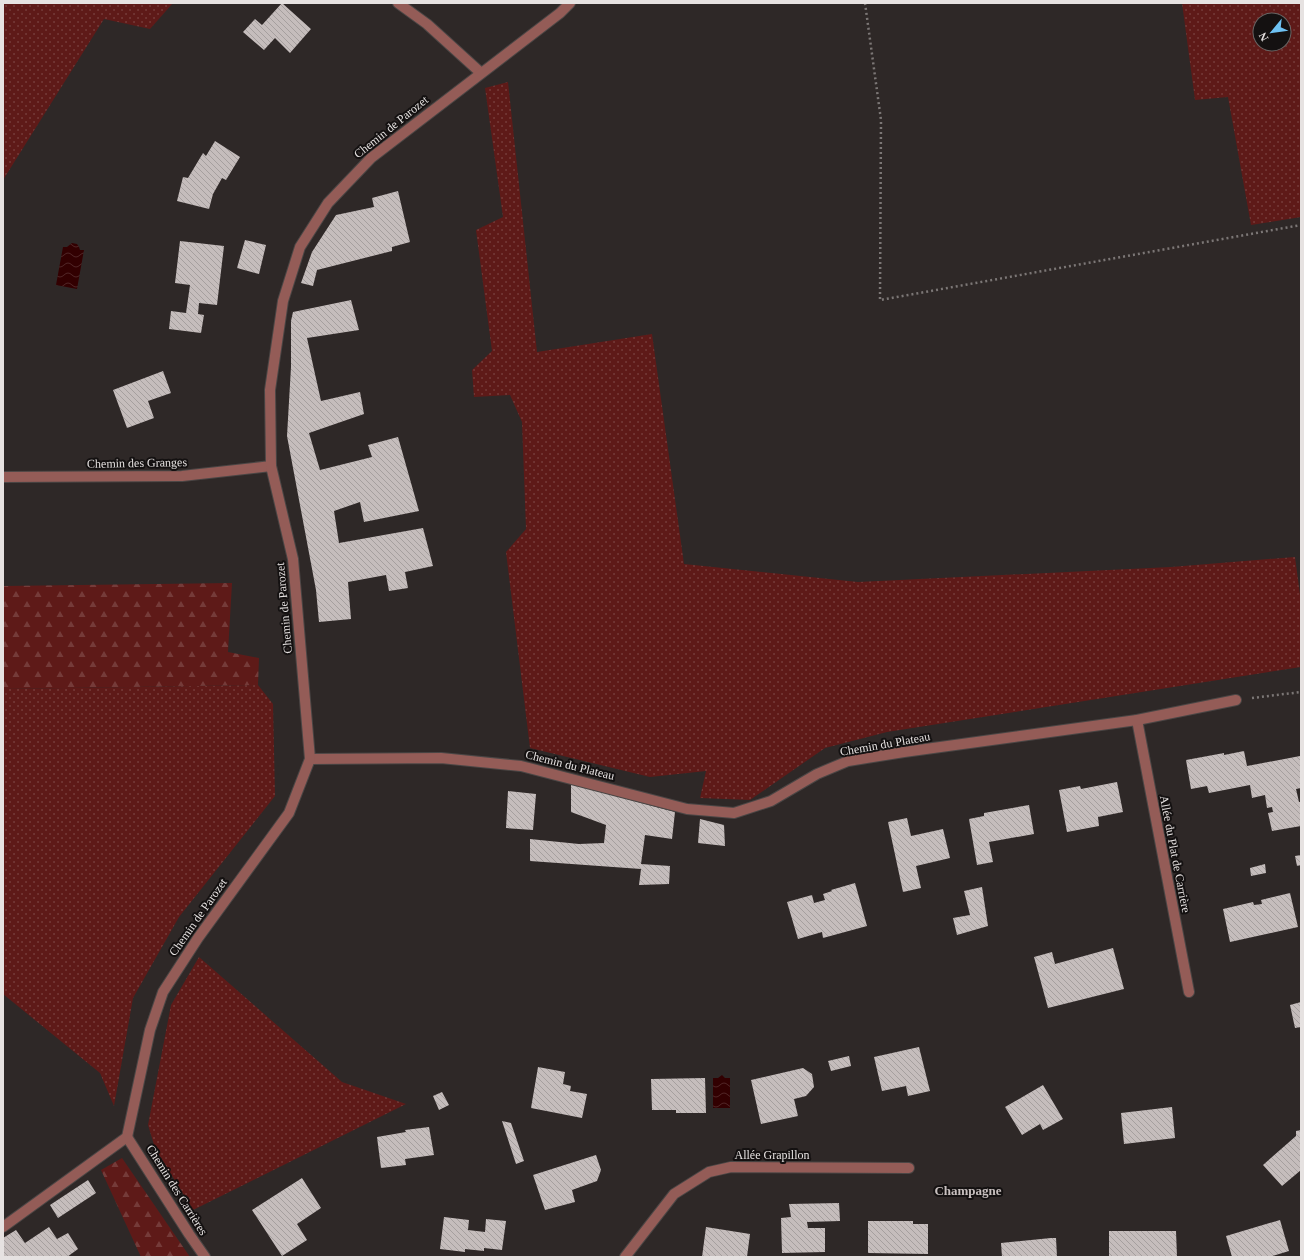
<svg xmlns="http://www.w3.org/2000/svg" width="1304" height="1260" font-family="'Times New Roman',serif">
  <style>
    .grass { fill: url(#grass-dots); fill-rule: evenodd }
    .forest { fill: url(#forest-firs) }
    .water { fill: url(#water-waves) }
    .building { fill: url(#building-back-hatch) }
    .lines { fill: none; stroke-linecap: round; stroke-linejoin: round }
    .minor-casing { stroke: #4b4645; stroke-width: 12 }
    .path { stroke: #7c7776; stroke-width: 2.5; stroke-dasharray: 2 3; stroke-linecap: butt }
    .minor { stroke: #945c57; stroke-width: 10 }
    .labels { text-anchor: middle; stroke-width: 4; stroke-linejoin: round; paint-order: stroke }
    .street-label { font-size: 12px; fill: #e6e2e1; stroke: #141111 }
    .neighbourhood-label { font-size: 13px; font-weight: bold; fill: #c8c0bf; stroke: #141111 }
  </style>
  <defs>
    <pattern id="grass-dots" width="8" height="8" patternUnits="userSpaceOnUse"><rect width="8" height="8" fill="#5e1a18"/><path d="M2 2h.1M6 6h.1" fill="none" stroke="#753b39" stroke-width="1.8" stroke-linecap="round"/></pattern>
    <pattern id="forest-firs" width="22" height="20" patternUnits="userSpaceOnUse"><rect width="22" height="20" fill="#5e1a18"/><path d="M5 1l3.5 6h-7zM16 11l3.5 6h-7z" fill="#753b39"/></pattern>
    <pattern id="water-waves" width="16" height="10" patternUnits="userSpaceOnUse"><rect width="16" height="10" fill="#320001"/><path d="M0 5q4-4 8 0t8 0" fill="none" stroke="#502526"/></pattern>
    <pattern id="building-back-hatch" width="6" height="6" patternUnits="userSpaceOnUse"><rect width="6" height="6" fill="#c5bdbc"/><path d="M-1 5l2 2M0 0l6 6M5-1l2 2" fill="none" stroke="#a59f9e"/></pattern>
  </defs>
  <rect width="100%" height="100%" fill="#2e2827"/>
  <!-- grass -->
  <g class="grass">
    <path d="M 3,3 L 173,3 L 150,29 L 104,19 L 3,180 Z"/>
    <path d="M 1182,3 L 1301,3 L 1301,217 L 1251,225 L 1228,97 L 1195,100 ZM 1260,20 L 1284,20 L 1284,44 L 1260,44 Z"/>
    <path d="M 508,82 L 537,352 L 652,334 L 684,564 L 858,582 L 1171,567 L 1295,557 L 1301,602 L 1301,667 L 887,732 L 825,748 L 750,800 L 700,798 L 706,771 L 650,777 L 530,748 L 506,552 L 526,529 L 522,422 L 510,395 L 474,397 L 472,370 L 492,351 L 476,230 L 503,217 L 485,88 Z"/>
    <path d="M 258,685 L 273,704 L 275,796 L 179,917 L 133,998 L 114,1106 L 100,1073 L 3,994 L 3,689 Z"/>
    <path d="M 199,957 L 342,1082 L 406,1104 L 193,1210 L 155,1148 L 148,1125 L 171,1005 Z"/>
  </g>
  <!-- forest -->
  <g class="forest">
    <path d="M 232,583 L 228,652 L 259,658 L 258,685 L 3,689 L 3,586 Z"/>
    <path d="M 122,1158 L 190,1257 L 141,1257 L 101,1170 Z"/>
  </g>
  <!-- water -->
  <g class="water">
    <path d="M 72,243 L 77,244 L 79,247 L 80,250 L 84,250 L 77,289 L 56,285 L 63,247 L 67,247 Z"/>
    <path d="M 722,1075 L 725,1078 L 730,1078 L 730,1108 L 713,1108 L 713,1078 L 718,1078 Z"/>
  </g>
  <!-- building -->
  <g class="building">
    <path d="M 282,3 L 311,29 L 290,53 L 275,38 L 264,50 L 243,32 L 255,19 L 262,25 Z"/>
    <path d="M 215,141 L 240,157 L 226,180 L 222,178 L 213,194 L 209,209 L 177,201 L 183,177 L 188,178 L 203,153 L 206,156 Z"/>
    <path d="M 398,191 L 410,242 L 392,247 L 392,251 L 317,270 L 313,286 L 301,283 L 312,252 L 336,215 L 374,207 L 372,198 Z"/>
    <path d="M 245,240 L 266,245 L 259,274 L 237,268 Z"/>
    <path d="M 180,241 L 224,246 L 217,305 L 199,303 L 198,314 L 204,315 L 201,333 L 169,329 L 171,311 L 186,313 L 190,285 L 175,283 Z"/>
    <path d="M 351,300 L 359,330 L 307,338 L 321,401 L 360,392 L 364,414 L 309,433 L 320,470 L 372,457 L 368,445 L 398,437 L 419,511 L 364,522 L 360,502 L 334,511 L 339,543 L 423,528 L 433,566 L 405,572 L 408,588 L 389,591 L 386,575 L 348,582 L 351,619 L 319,622 L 316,590 L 287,436 L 291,367 L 291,321 L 293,312 Z"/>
    <path d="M 163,371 L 171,393 L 148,401 L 154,418 L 127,428 L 113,390 Z"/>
    <path d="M 1244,751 L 1247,766 L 1300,756 L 1301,764 L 1301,788 L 1296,789 L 1299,802 L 1301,802 L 1301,826 L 1272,831 L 1268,813 L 1273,812 L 1272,807 L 1267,808 L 1265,795 L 1252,798 L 1250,785 L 1209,793 L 1207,786 L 1191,789 L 1186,760 L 1224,753 L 1224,755 Z"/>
    <path d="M 1117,782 L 1123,812 L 1098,817 L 1099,826 L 1067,832 L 1059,790 L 1080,786 L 1081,789 Z"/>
    <path d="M 571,784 L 675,812 L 672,839 L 645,835 L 641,864 L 670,866 L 669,884 L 639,885 L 641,869 L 530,861 L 530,839 L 579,844 L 604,843 L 606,825 L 571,812 Z"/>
    <path d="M 508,791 L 536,794 L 533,830 L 506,828 Z"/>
    <path d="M 1029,805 L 1034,834 L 989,842 L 993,862 L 977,865 L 969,819 L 984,816 L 984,813 Z"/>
    <path d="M 907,818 L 911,836 L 943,829 L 950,858 L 916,866 L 921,888 L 903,892 L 888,822 Z"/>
    <path d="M 700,819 L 724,825 L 725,846 L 698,843 Z"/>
    <path d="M 1301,855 L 1301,865 L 1297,866 L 1295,856 Z"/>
    <path d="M 1265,864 L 1266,873 L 1251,876 L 1250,868 Z"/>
    <path d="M 855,883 L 867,926 L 823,938 L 822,932 L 798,939 L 787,902 L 812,895 L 814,903 L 825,900 L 823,894 L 832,891 L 831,890 Z"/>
    <path d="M 982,887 L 988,926 L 957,935 L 953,918 L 970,915 L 964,891 Z"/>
    <path d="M 1290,893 L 1298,927 L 1230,942 L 1223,909 L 1253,902 L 1254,905 L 1262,904 L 1261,900 Z"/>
    <path d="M 1113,948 L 1124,989 L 1048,1008 L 1034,957 L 1052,952 L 1055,964 Z"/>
    <path d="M 1301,1002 L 1301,1027 L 1295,1028 L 1290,1005 Z"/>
    <path d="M 919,1047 L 930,1091 L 908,1096 L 906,1086 L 882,1091 L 874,1057 Z"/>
    <path d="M 849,1056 L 851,1066 L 831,1071 L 828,1061 Z"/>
    <path d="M 538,1067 L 565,1072 L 563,1084 L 571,1086 L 570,1091 L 587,1094 L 582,1118 L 531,1108 Z"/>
    <path d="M 803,1068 L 812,1074 L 814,1087 L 806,1096 L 794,1099 L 798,1116 L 761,1124 L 751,1080 Z"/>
    <path d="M 705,1078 L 706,1113 L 676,1113 L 676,1110 L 652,1110 L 651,1079 Z"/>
    <path d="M 1043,1085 L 1063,1119 L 1043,1130 L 1040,1124 L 1022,1135 L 1005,1107 Z"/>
    <path d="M 442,1092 L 449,1105 L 439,1110 L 433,1096 Z"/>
    <path d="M 1172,1107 L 1175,1138 L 1124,1144 L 1121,1113 Z"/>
    <path d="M 502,1121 L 511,1123 L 524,1161 L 516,1164 Z"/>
    <path d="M 429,1127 L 434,1155 L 405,1159 L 406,1165 L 381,1168 L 377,1137 L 406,1132 L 405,1130 Z"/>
    <path d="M 1301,1130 L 1301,1170 L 1282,1186 L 1263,1165 L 1296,1136 L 1296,1131 Z"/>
    <path d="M 596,1155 L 601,1170 L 597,1181 L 572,1190 L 575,1202 L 545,1210 L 533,1175 Z"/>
    <path d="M 302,1178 L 321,1208 L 297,1224 L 307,1240 L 282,1256 L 252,1210 Z"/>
    <path d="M 88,1180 L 96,1193 L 58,1218 L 50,1205 Z"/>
    <path d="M 839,1203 L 840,1221 L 807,1222 L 808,1228 L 825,1228 L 825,1252 L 782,1253 L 781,1218 L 791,1217 L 789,1204 Z"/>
    <path d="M 444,1217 L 469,1220 L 468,1230 L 485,1232 L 486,1219 L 506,1221 L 502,1250 L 484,1248 L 484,1251 L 465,1249 L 465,1252 L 440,1249 Z"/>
    <path d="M 1280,1220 L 1289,1251 L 1269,1257 L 1232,1257 L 1226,1236 Z"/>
    <path d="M 868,1221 L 913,1221 L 913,1224 L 928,1224 L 928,1254 L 868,1253 Z"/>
    <path d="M 49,1227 L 57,1239 L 68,1233 L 78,1249 L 67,1257 L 3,1257 L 3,1238 L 16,1230 L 25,1243 Z"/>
    <path d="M 706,1227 L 750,1234 L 747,1257 L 702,1257 Z"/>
    <path d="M 1109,1231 L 1176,1231 L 1177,1257 L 1109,1257 Z"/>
    <path d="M 1051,1238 L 1056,1238 L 1057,1257 L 1002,1257 L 1001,1243 Z"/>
  </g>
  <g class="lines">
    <!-- minor casing -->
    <g class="minor-casing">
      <g id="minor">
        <path d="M 398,3 L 427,24 L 481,73"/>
        <path d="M 3,477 L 182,476 L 271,466"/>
        <path d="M 1137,720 L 1189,992"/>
        <path d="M 310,759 L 441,758 L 521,766 L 687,809 L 734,813 L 771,801 L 817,774 L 848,761 L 904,752 L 1137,720 L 1236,700"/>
        <path d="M 127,1137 L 189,1234 L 205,1257"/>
        <path d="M 3,1227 L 127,1137 L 150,1030 L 163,992 L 198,938 L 289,813 L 310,759 L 293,559 L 271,466 L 270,390 L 283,301 L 300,247 L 328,203 L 371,158 L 560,13 L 570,3"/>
        <path d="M 625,1257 L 674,1194 L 709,1172 L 731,1167 L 909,1168"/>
      </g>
    </g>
    <!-- path -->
    <g class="path">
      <path d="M 865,3 L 881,120 L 880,300 L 1301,225"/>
      <path d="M 1252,698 L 1301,692"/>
    </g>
    <!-- minor -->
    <use href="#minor" class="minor"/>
  </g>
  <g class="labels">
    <!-- street labels -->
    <g class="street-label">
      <text transform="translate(391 127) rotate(-39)" y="4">Chemin de Parozet</text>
      <text transform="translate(137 463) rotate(-1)" y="4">Chemin des Granges</text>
      <text transform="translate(284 608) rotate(-95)" y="4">Chemin de Parozet</text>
      <text transform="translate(885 744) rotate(-10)" y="4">Chemin du Plateau</text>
      <text transform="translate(570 765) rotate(14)" y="4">Chemin du Plateau</text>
      <text transform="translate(1175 854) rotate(79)" y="4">Allée du Plat de Carrière</text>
      <text transform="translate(198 917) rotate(-55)" y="4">Chemin de Parozet</text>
      <text x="772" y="1159">Allée Grapillon</text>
      <text transform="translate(177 1190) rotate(58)" y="4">Chemin des Carrières</text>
    </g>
    <!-- neighbourhood labels -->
    <g class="neighbourhood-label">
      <text x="968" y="1195">Champagne</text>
    </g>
  </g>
  <!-- border -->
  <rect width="1304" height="1260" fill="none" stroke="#e6e2e1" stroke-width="8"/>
  <!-- north arrow -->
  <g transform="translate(1272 32) rotate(241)"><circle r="19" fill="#141111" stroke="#686564"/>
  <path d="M0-3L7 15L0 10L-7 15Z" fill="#6ec2f3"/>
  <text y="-6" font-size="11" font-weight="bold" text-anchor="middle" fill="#e6e2e1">N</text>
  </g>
</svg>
